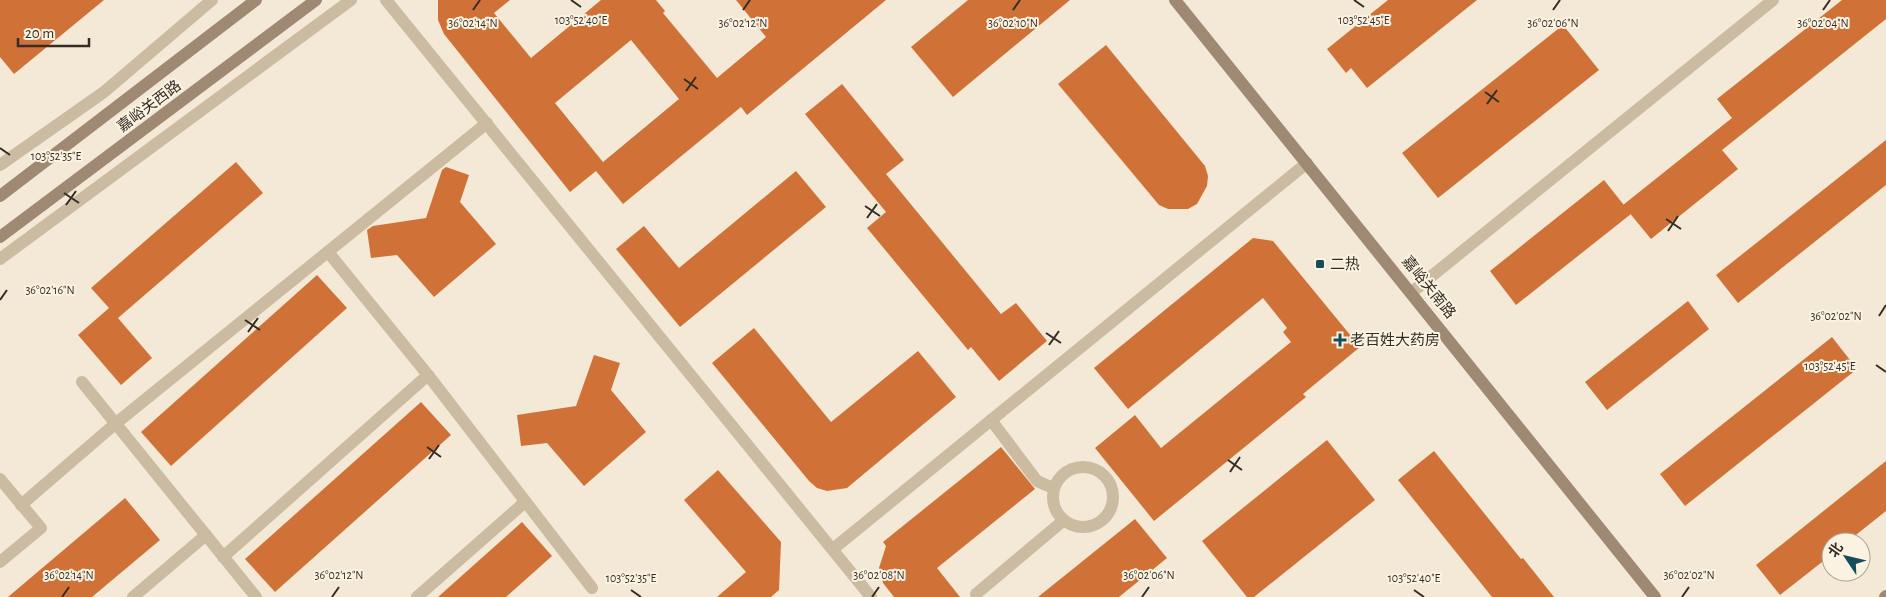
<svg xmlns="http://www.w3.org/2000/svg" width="1886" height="597" font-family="'Alegreya Sans','Noto Sans SC',sans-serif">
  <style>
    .building { fill: #d07237; fill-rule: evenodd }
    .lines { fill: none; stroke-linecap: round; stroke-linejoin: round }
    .lane { stroke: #cbbba1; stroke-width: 12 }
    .street { stroke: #cbbba1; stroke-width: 12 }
    .secondary { stroke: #9f8973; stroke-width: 12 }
    .ticks { fill: none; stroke: #352c25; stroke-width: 2 }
    .poi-dot { fill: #174c5a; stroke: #faf3e2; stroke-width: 2 }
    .labels { text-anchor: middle; stroke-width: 4; stroke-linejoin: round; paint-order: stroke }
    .street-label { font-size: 15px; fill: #352c25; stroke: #faf3e2 }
    .poi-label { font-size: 15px; fill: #352c25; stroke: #faf3e2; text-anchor: start }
    .ticks-label { font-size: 12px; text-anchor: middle; fill: #352c25; stroke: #faf3e2; stroke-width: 4; stroke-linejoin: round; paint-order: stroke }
  </style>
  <rect width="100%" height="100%" fill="#f3e9d6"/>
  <!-- building -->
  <g class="building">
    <path d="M 0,0 L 104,0 L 14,74 L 0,57 Z"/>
    <path d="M 438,0 L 510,0 L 494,13 L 531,58 L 601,0 L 656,0 L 665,11 L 663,13 L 717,78 L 766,37 L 736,0 L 886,0 L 747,115 L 741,107 L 623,204 L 596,171 L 570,192 L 444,34 L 438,20 ZM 631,40 L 679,99 L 603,162 L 555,103 Z"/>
    <path d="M 968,0 L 1070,0 L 953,97 L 911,47 Z"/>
    <path d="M 1388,0 L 1477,0 L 1367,88 L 1351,68 L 1346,73 L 1327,49 Z"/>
    <path d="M 1842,0 L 1886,0 L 1886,19 L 1722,150 L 1738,169 L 1651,239 L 1623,205 L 1732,118 L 1717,99 Z"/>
    <path d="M 1563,25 L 1599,70 L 1438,198 L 1402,153 Z"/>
    <path d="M 1106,45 L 1205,166 L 1208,176 L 1207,186 L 1197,204 L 1188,209 L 1168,209 L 1159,205 L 1058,84 Z"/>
    <path d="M 842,84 L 904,160 L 886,174 L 1001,314 L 1016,303 L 1047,341 L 999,381 L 971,347 L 968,350 L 867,228 L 886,212 L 805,114 Z"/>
    <path d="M 1886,140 L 1886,185 L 1738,303 L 1716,275 Z"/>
    <path d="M 236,162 L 263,193 L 118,318 L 152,358 L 121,385 L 78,335 L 109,308 L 91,288 Z"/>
    <path d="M 446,167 L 469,175 L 460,202 L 496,244 L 434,297 L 397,255 L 371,258 L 367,230 L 373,226 L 426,218 L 442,170 Z"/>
    <path d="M 796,171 L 826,207 L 680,327 L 616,249 L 644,226 L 679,268 Z"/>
    <path d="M 1604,180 L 1631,214 L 1516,305 L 1490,271 Z"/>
    <path d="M 1253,238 L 1273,241 L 1360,347 L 1303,394 L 1306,397 L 1154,521 L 1095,448 L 1135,415 L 1161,448 L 1291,342 L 1283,332 L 1287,328 L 1263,298 L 1128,409 L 1094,368 Z"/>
    <path d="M 317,275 L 347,308 L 171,466 L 141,432 Z"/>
    <path d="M 1688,301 L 1709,329 L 1607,410 L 1585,382 Z"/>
    <path d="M 754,328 L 831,422 L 918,351 L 956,397 L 847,488 L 827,491 L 817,488 L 809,481 L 712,363 Z"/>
    <path d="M 1832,337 L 1857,369 L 1685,506 L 1660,474 Z"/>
    <path d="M 594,355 L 620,363 L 611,390 L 646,432 L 584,486 L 547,443 L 521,446 L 517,415 L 576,406 Z"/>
    <path d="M 421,402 L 451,435 L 275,592 L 245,559 Z"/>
    <path d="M 1327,440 L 1375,500 L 1254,597 L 1247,597 L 1202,541 Z"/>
    <path d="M 1001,447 L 1035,489 L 937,568 L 960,597 L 894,597 L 883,583 L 879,568 L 886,546 L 883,542 Z"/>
    <path d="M 1434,451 L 1521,559 L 1523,558 L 1554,597 L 1492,597 L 1398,480 Z"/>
    <path d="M 1886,461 L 1886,511 L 1847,542 L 1831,542 L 1831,555 L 1780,595 L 1756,565 Z"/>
    <path d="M 718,470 L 781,542 L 779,590 L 771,597 L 717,597 L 746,572 L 684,500 Z"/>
    <path d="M 125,498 L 160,540 L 92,597 L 8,597 Z"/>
    <path d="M 1135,519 L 1167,558 L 1119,597 L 1038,597 Z"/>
    <path d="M 522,522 L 552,556 L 506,597 L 438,597 Z"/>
  </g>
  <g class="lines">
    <!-- lane -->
    <g class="lane">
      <path d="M 328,252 L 428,375 L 592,588"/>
      <path d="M 82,382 L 256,597"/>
      <path d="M 991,420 L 1037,481 L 1053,488"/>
      <circle cx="1083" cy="497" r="30"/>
      <path d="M 0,479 L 41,528 L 0,562"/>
      <path d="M 21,505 L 115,424 L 487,123"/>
      <path d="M 223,557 L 428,375"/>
      <path d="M 976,594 L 1064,520"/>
      <path d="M 133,597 L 206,535"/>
      <path d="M 417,597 L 525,502"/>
    </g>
    <!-- street -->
    <g class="street">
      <path d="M 386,0 L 871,597"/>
      <path d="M 0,165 L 104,92 L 212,0"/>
      <path d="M 0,259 L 351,0"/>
      <path d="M 1412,292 L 1773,0"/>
      <path d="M 833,549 L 1307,163"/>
    </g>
    <!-- secondary -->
    <g class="secondary">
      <path d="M 1175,0 L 1655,597"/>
      <path d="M 0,196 L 256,0"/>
      <path d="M 0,237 L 316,0"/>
      <path d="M 1885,597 L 1886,596"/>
    </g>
  </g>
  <!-- ticks -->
  <path class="ticks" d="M 571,0 L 581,7M 1354,0 L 1364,7M 473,10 L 480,0M 743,10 L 750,0M 1013,10 L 1020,0M 1553,10 L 1560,0M 1823,10 L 1830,0M 684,79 L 698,89M 686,91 L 696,77M 1485,92 L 1499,102M 1487,104 L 1497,90M 0,148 L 10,155M 64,193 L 79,203M 66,205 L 76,191M 865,206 L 880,216M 867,218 L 877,204M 1666,219 L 1681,229M 1668,231 L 1678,216M 0,300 L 7,290M 1879,316 L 1886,305M 245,320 L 260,330M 248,332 L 258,318M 1046,333 L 1061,343M 1049,345 L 1059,331M 1876,365 L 1886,372M 427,447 L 441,457M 429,459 L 439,445M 1228,460 L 1242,470M 1230,472 L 1240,457M 631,590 L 641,597M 1414,590 L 1424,597M 62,597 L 69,587M 332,597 L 339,587M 872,597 L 879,587M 1142,597 L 1149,587M 1682,597 L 1689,587"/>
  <!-- markers -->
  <g class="poi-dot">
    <rect x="1315" y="259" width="10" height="10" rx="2.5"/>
    <path d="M1337.5 332.5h5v5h5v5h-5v5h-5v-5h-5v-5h5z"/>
  </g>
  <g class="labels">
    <!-- street labels -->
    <g class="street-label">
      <text transform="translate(149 106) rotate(-37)" y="5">嘉峪关西路</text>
      <text transform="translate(1429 287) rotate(51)" y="5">嘉峪关南路</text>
    </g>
    <!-- poi labels -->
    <g class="poi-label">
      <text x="1330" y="269">二热</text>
      <text x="1350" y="345">老百姓大药房</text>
    </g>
  </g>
  <g class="ticks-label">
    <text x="581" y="24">103°52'40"E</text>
    <text x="1364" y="24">103°52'45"E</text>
    <text x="473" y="27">36°02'14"N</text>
    <text x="743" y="27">36°02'12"N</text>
    <text x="1013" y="27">36°02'10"N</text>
    <text x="1553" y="27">36°02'06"N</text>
    <text x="1823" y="27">36°02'04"N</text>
    <text x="56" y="160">103°52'35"E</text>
    <text x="50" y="294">36°02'16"N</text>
    <text x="1836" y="320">36°02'02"N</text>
    <text x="1830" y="370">103°52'45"E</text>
    <text x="69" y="579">36°02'14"N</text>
    <text x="339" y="579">36°02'12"N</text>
    <text x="879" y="579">36°02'08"N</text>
    <text x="1149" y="579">36°02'06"N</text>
    <text x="1689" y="579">36°02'02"N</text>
    <text x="631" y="582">103°52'35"E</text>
    <text x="1414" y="582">103°52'40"E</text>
  </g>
  <!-- north arrow -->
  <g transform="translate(1846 557) rotate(305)"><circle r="24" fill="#faf3e2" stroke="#aba396"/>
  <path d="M0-4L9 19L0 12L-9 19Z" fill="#174c5a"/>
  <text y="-8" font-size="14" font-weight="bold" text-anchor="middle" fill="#352c25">北</text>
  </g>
  <!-- scale -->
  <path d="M18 38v8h71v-8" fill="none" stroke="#352c25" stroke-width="2.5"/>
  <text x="25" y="38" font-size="15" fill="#352c25" stroke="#faf3e2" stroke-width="4" paint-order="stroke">20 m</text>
</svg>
